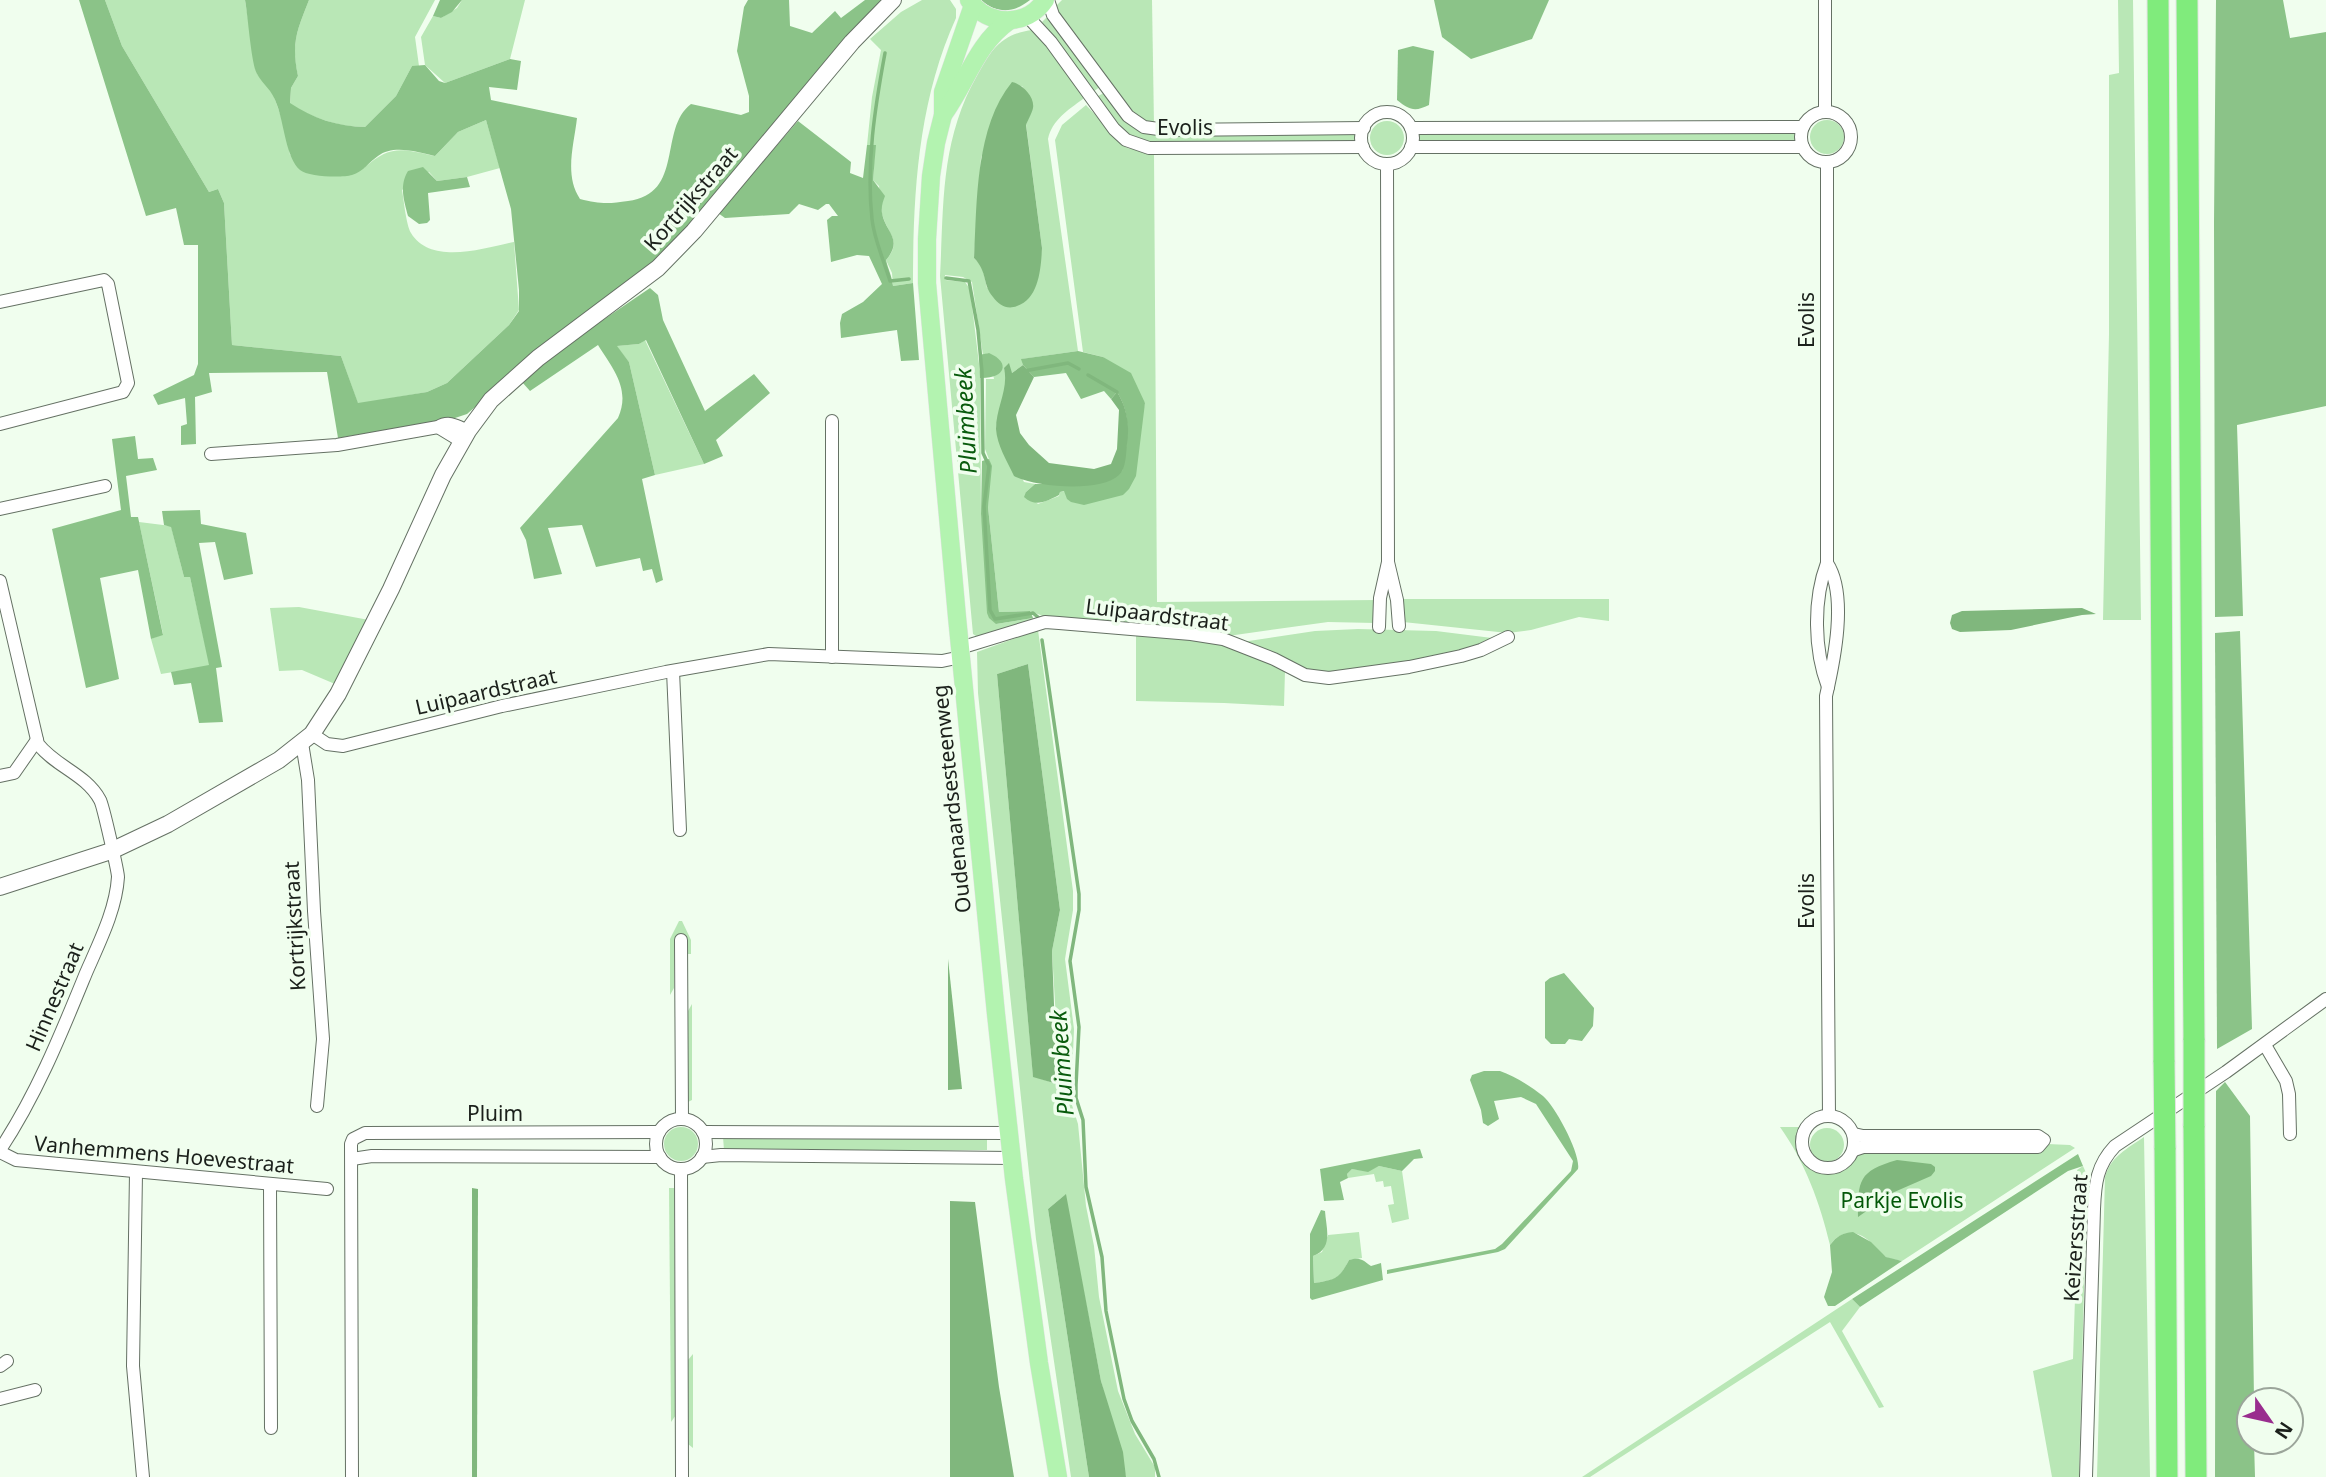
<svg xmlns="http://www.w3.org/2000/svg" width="2326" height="1477" font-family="'Noto Sans',sans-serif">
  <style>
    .green { fill: #b9e7b6; fill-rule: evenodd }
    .forest { fill: #8bc388 }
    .water { fill: #80b77d }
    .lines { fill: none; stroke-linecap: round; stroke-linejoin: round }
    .stream { stroke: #80b77d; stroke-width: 3.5 }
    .street-casing { stroke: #657164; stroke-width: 14 }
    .secondary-casing { stroke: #657164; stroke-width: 18 }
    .primary-casing { stroke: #e4e4e4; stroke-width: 19 }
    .highway-casing { stroke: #e4e4e4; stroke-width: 23 }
    .street { stroke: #fff; stroke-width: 12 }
    .secondary { stroke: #fff; stroke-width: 16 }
    .primary { stroke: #b3f3b0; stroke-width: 18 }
    .highway { stroke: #80eb7c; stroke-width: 21 }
    .highway-bridge-casing { stroke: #e4e4e4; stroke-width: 23; stroke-linecap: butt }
    .highway-bridge { stroke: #80eb7c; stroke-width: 21 }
    .labels { text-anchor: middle; stroke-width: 7; stroke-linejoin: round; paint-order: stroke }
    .street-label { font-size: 21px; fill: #1b201b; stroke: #f0feee }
    .park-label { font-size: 21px; fill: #035808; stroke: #f0feee }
    .water-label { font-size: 23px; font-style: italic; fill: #095b0d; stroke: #f0feee }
  </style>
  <rect width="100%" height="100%" fill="#f0feee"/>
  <!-- green -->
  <g class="green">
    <path d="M 105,0 L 245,0 L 257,74 L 272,91 L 285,128 L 290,155 L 364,168 C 391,144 402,149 435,156 L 458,132 L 486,120 L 500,168 L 467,177 L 437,181 L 429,172 L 402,190 C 404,201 406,224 411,233 C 431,266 485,248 514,242 L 519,310 L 509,325 L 447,383 L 427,392 L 358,404 L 341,356 L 232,345 L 224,203 L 218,189 L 209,192 L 122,46 Z"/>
    <path d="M 309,0 L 435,0 L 415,37 L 419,66 L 412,66 L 396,96 L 365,127 C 339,127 312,118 290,104 L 291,88 L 298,76 C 291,42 297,31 309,0 Z"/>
    <path d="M 462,0 L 525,0 L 510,59 L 445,83 L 425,65 L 421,37 L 433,16 L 441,18 L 457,8 Z"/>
    <path d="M 922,0 L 950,0 L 956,9 L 956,18 C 918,102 913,193 913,283 L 893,286 L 892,273 L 886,260 C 903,241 887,233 882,214 C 880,205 880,195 879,186 L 873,180 L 875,146 L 867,145 L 872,97 L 881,50 L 870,39 L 901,12 Z"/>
    <path d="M 1062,0 L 1152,0 L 1154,125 L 1137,117 L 1055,7 Z"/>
    <path d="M 2118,0 L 2133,0 L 2141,620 L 2103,620 L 2109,334 L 2109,75 L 2119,73 Z"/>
    <path d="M 1048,16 L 1101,86 L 1093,92 L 1042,22 Z"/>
    <path d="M 1033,30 L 1039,35 L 1083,94 L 1083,99 C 1068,110 1052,120 1048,139 L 1078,351 L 1022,359 L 1023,365 L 1012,373 L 1004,368 L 1007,379 L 996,427 L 1024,482 L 1035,484 L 1026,492 L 1038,504 L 1059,496 L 1060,492 L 1065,491 L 1123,495 L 1145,403 L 1103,357 L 1083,352 L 1055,140 L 1062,125 L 1086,105 L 1127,148 L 1154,153 L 1157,602 L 1377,600 L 1375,623 L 1328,622 L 1228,636 L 1156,625 L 1048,618 L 1030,611 L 999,612 L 988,507 L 990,462 L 985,449 L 986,379 L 994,379 L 989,353 L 983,355 L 972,282 L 963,277 L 945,275 L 945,280 L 965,282 L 970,289 L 980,372 L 981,514 L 996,624 L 1033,618 L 1034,624 L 979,638 L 973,634 L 940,276 C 944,202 940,143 977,75 C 990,50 1003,33 1033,30 ZM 1022,86 C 1034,104 1035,105 1026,124 L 1042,248 L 1037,281 L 987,288 L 982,266 L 974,258 L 981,158 L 1000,102 Z"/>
    <path d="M 1104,93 L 1137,129 L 1358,133 L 1358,144 L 1158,145 L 1129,137 L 1115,123 L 1096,97 Z"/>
    <circle cx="1827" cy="137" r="17"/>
    <circle cx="1387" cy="138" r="17"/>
    <path d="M 1797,131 L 1797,142 L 1416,143 L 1417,132 Z"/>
    <path d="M 645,340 L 704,464 L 655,475 L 629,362 L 616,346 L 639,344 Z"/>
    <path d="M 139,522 L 171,526 L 184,577 L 190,577 L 210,666 L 161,674 L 151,639 L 163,634 Z"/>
    <path d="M 1400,599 L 1609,599 L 1609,621 L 1579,617 L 1531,630 L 1508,633 L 1403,622 Z"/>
    <path d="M 299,607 L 369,620 L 335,684 L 302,670 L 279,671 L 270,608 Z"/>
    <path d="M 1358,629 L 1436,631 L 1500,639 L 1407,665 L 1317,674 L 1242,642 L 1315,631 Z"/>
    <path d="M 1038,630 L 1073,891 L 1073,910 L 1065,959 L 1074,1029 L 1071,1102 L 1078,1124 L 1086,1206 L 1094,1246 L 1099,1297 L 1118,1391 L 1135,1434 L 1155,1467 L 1155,1477 L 1126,1477 L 1101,1381 L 1065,1195 L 1048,1209 L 1089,1477 L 1071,1477 L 1036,1239 L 978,693 L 977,652 ZM 1028,664 L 1060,910 L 1052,951 L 1057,1037 L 1056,1084 L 1033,1076 L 997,674 Z"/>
    <path d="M 1136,633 L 1197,638 L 1232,646 L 1285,671 L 1284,706 L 1224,703 L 1136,701 Z"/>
    <path d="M 679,921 L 682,921 L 691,940 L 691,954 L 687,954 L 686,940 L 674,939 L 674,988 L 670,995 L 670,939 Z"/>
    <path d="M 692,1004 L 692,1100 L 688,1102 L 688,1011 Z"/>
    <path d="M 1780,1127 L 1803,1127 C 1793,1149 1807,1178 1834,1172 C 1846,1169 1854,1160 1862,1152 L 2047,1144 L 2070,1145 L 2075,1148 L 1902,1261 C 1897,1260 1890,1259 1886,1257 C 1881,1254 1877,1248 1873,1245 C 1860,1230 1842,1228 1830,1245 C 1820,1203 1805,1162 1780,1127 Z"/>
    <circle cx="681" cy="1144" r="17"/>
    <circle cx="1827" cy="1145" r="17"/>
    <path d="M 723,1136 L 987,1136 L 987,1150 L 724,1151 Z"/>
    <path d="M 2144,1137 L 2150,1477 L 2097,1477 L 2105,1177 C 2111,1156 2127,1149 2144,1137 Z"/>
    <path d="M 1379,1166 L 1402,1171 L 1409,1219 L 1392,1223 L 1388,1205 L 1394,1204 L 1391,1186 L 1384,1187 L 1383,1181 L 1376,1182 L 1374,1174 L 1348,1178 L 1347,1174 L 1352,1169 L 1368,1171 Z"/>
    <path d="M 2083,1166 L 2087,1175 L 2079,1477 L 2052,1477 L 2033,1371 L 2073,1359 L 2079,1177 L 2077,1170 Z"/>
    <path d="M 669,1188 L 674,1188 L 676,1415 L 671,1422 Z"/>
    <path d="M 1359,1232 L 1362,1258 L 1349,1260 C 1339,1280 1335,1280 1314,1283 L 1313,1256 L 1322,1252 L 1328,1235 Z"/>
    <path d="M 1852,1299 L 1860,1307 L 1842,1331 L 1884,1407 L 1879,1408 L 1830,1322 L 1590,1477 L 1582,1477 Z"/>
    <path d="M 693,1354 L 693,1448 L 688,1444 L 688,1360 Z"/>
  </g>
  <!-- forest -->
  <g class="forest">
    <path d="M 79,0 L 105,0 L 122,46 L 209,192 L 218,189 L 224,203 L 232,345 L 341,356 L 358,403 L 427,392 L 447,383 L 509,325 L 519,311 L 519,290 L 511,209 L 486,120 L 458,132 L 435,156 C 418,152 393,144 378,156 C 369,162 363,172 352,175 C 342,178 308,177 300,170 C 286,158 284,123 277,105 C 272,89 263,85 257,74 C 251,63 248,15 245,0 L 309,0 C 297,31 291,42 298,76 L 291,88 L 290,103 C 312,118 339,127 365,127 L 396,96 L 412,66 L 425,65 L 439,81 L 445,83 L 510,59 L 521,61 L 517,90 L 489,87 L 491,100 L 577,118 C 574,145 564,175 580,199 C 599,204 609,204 628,201 C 685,194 658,129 691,104 L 741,115 L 749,112 L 749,96 L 737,51 L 744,7 L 748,0 L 789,0 L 790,26 L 812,33 L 835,11 L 841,18 L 865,0 L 882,0 L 650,270 L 529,360 L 467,414 L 452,419 L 338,438 L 327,372 L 209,373 L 212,392 L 195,397 L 196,444 L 181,445 L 181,426 L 187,424 L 185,398 L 158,405 L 153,395 L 194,375 L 198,364 L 198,245 L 184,245 L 176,208 L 146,216 Z"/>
    <path d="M 440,0 L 462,0 L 452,12 L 441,18 L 433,16 Z"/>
    <path d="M 981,0 L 1030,0 C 1014,13 997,14 981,0 Z"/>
    <path d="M 1434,0 L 1549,0 L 1532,39 L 1471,59 L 1442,37 Z"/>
    <path d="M 2216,0 L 2283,0 L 2290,38 L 2326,32 L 2326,406 L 2237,425 L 2243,616 L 2215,617 L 2214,222 Z"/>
    <path d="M 1413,46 L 1434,51 L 1429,105 C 1415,112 1409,110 1397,100 L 1398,50 Z"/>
    <path d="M 798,121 L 851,162 L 850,173 L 863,178 L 867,145 L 876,145 L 873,180 L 885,196 C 883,201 881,207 882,213 C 885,232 904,239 886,260 C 888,269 892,276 893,286 L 913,283 L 919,360 L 901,361 L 897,330 L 841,338 L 840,323 L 842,314 L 863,302 L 882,284 L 869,256 L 857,255 L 831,262 L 827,220 L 832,216 L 838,216 L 829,204 L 826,204 L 818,210 L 799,204 L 789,214 L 725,218 L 718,213 Z"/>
    <path d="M 423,167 L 437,181 L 467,177 L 470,187 L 428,193 L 430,220 L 427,223 L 419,224 L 408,216 C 404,200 399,186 408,171 Z"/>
    <path d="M 650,288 L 658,295 L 663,320 L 705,411 L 754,374 L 770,393 L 716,440 L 723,456 L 704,464 L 646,340 L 639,344 L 617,346 L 629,362 L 655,475 L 642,479 L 663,580 L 656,583 L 652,569 L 643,571 L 640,558 L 596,567 L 582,525 L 548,528 L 562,574 L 534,579 L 526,540 L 520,528 L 618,418 C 631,389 613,369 598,345 L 530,391 L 522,382 L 556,352 Z"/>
    <path d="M 1078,351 L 1103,357 L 1131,373 L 1145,403 L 1136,476 L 1129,489 L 1123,495 L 1084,505 L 1071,502 L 1067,499 L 1064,491 L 1060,492 L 1059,495 C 1047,501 1036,508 1024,497 L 1026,492 L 1035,484 L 1054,484 L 1122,471 C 1127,444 1133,417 1117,392 L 1111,399 L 1104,391 L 1081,399 L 1066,373 L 1034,377 L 1023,365 L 1021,359 Z"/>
    <path d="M 989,353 C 1012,363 1004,379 980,378 L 979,355 Z"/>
    <path d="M 135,436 L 138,459 L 153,458 L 157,470 L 126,476 L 131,517 L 138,517 L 163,635 L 151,639 L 138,570 L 100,578 L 119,679 L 86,688 L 52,529 L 121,510 L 112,439 Z"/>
    <path d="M 989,459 L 992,466 L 988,507 L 999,612 L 1030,611 L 1033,618 L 996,624 L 989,618 L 987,613 L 981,514 L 982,461 Z"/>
    <path d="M 200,510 L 201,524 L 246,533 L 253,574 L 224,580 L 215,542 L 199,543 L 222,667 L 216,668 L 223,722 L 199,723 L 191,683 L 174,685 L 171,672 L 209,665 L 190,577 L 184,577 L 171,527 L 164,525 L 162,511 Z"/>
    <path d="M 2240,631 L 2252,1029 L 2217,1049 L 2215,633 Z"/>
    <path d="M 1564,973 L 1594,1008 L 1593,1026 L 1582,1041 L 1569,1039 L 1565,1044 L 1551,1044 L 1545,1038 L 1545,982 L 1550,978 Z"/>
    <path d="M 1500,1071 C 1514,1076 1531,1086 1543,1096 C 1555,1106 1581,1154 1578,1169 L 1505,1249 L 1498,1252 L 1387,1274 L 1387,1270 L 1495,1249 L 1502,1244 L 1571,1171 L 1573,1161 L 1536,1104 L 1521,1097 L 1494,1101 L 1499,1119 L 1488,1126 L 1483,1123 L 1481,1110 L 1470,1080 L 1472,1075 L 1484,1071 Z"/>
    <path d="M 2225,1082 L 2250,1116 L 2254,1400 L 2249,1400 L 2249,1442 L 2254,1442 L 2255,1477 L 2215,1477 L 2216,1091 Z"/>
    <path d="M 1420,1149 L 1423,1158 L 1414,1159 L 1402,1171 L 1379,1166 L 1368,1172 L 1352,1169 L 1347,1174 L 1348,1178 L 1340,1182 L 1344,1200 L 1324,1201 L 1320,1169 Z"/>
    <path d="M 2078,1154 L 2083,1166 L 2068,1171 L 1860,1307 L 1852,1299 Z"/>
    <path d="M 1321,1210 L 1325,1211 C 1326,1228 1334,1248 1313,1256 L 1314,1283 C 1335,1280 1339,1279 1349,1260 C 1359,1257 1362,1259 1371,1266 L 1381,1263 L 1383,1280 L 1312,1300 L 1310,1298 L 1310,1234 Z"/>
    <path d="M 1853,1232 L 1871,1242 L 1886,1257 L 1902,1261 L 1835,1306 L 1828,1306 L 1824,1297 L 1832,1272 L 1830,1245 C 1837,1236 1842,1233 1853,1232 Z"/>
  </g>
  <!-- water -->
  <g class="water">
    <path d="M 1012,82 C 1022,84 1035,97 1033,108 C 1032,113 1028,120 1026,125 L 1042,248 C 1041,268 1039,299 1017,306 C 1007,310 999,305 993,297 C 982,284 988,272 974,258 C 977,203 975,127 1012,82 Z"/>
    <path d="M 1009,363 L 1012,373 L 1023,365 L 1034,377 L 1016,415 L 1020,433 L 1029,445 L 1049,463 L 1094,469 L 1111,464 L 1117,449 L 1119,410 L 1111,399 L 1117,392 C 1127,407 1130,426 1127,444 C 1126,453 1126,469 1119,475 C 1101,493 1035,487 1014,476 C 1007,461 997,445 996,429 C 996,407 1009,389 1004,368 Z"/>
    <path d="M 2082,608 L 2096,614 L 2082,615 L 2011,630 L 1960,632 L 1952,629 L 1950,623 L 1952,615 L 1962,611 Z"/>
    <path d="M 1028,664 L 1060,910 L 1052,951 L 1057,1084 L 1033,1077 L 997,674 Z"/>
    <path d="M 948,959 L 962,1089 L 948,1090 Z"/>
    <path d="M 1897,1160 L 1931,1164 L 1935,1167 L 1935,1171 L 1931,1176 L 1892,1193 L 1858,1217 C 1858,1181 1858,1171 1897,1160 Z"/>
    <path d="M 472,1188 L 478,1189 L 477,1477 L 472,1477 Z"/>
    <path d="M 1066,1194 L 1101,1381 L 1123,1452 L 1126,1477 L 1089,1477 L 1048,1209 Z"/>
    <path d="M 950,1201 L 975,1202 L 999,1387 L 1014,1477 L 950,1477 Z"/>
  </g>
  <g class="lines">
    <!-- stream -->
    <g class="stream">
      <path d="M 885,53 C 875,107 866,164 872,219 C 874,239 884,261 890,281 L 909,279"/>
      <path d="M 946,278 L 969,281 L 978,330 L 982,372 L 983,453 L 989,466 L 984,506 L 990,610 L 995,619 L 1033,613 L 1039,618"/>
      <path d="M 1024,371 L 1068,363 L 1079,369"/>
      <path d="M 1088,375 L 1117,392"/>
      <path d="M 1042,640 L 1079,894 L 1079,910 L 1070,961 L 1079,1027 L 1076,1085 L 1076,1098 L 1083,1120 L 1086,1187 L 1102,1257 L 1106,1311 L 1124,1399 L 1132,1421 L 1154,1459 L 1159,1477"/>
    </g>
    <!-- street casing -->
    <g class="street-casing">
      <g id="street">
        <path d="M 1048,0 L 1053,15 L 1128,116 L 1144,127 L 1166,130 L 1364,128"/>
        <path d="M 1027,16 L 1051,42 L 1114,129 L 1126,140 L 1149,148 L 1363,147"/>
        <path d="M 1825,111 L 1825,0"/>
        <circle cx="1826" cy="137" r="25"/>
        <circle cx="1387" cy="138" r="26"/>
        <path d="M 1411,128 L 1803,127"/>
        <path d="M 1411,147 L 1803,147"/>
        <path d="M 1827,162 L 1827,563 C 1813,600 1814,650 1828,687"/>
        <path d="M 0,302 L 104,280 L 108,284 L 128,383 L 123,392 L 0,424"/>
        <path d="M 832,421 L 832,657"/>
        <path d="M 438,427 L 461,441"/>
        <path d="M 211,454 L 337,445 L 438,427 C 449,420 457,426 468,431"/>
        <path d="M 0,509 L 105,486"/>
        <path d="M 1388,562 L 1397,600 L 1399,626"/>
        <path d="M 1827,563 C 1848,595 1834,661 1826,696 L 1829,1116"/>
        <path d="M 0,581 L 38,744 C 56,767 86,774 100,800 C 103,805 118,872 118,877 C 116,910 99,943 86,973 C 61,1034 37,1094 0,1150"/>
        <path d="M 1379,627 L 1380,598 L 1388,562 L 1387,164"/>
        <path d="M 960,648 L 1045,622 L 1059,623 L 1191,634 L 1223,639 L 1274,659 L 1305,675 L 1329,678 L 1409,667 L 1461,656 L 1481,650 L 1508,637"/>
        <path d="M 673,671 L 680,830"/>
        <path d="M 312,734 L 327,744 L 343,746 L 502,706 L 666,672 L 769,654 L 942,661 L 961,657"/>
        <path d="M 302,743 L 308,780 L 314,911 L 323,1039 L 317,1106"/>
        <path d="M 0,776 L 14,773 L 37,740"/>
        <path d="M 681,940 L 682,1119"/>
        <path d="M 2265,1045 L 2286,1081 L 2289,1094 L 2290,1134"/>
        <circle cx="1828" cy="1142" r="26"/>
        <circle cx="681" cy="1144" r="25"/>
        <path d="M 703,1132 L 1009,1133"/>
        <path d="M 1854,1150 L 1863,1147 L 2038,1147 L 2044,1140 L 2038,1136 L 1863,1136 L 1854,1134"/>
        <path d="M 0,1152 L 16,1160 L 327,1189"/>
        <path d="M 702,1157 L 721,1155 L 1012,1158"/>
        <path d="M 352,1159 L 372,1156 L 660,1157"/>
        <path d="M 681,1169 L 682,1477"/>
        <path d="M 136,1173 L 133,1366 L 143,1477"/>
        <path d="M 270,1185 L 271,1428"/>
        <path d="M 0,1366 L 7,1361"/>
        <path d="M 0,1399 L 35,1390"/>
        <path d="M 352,1477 L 351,1144 L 353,1139 L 365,1133 L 659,1132"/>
        <path d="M 2086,1477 L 2094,1209 C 2095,1183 2097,1165 2115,1146 L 2226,1072 L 2326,999"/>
      </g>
    </g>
    <!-- secondary casing -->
    <g class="secondary-casing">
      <path id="secondary" d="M 0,887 L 111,851 L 168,824 L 279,760 L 312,734 L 338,694 L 391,589 L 443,475 L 468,431 L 491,400 L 538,358 L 658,268 L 694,231 L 852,42 L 893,0"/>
    </g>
    <!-- primary casing -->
    <g class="primary-casing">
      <g id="primary">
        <path d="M 969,0 C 988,27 1027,27 1045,0"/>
        <path d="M 973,5 L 943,92 L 943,115 L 936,143 L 931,176 L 927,239 L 927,283 L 957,617 L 996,1014 L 1014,1179 L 1039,1363 L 1058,1477"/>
        <path d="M 943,115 C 966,84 976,44 1009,21"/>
      </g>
    </g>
    <!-- highway casing -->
    <g class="highway-casing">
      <g id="highway">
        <path d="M 2158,0 L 2164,1062"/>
        <path d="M 2187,0 L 2194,1040"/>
        <path d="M 2194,1126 L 2196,1477"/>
        <path d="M 2165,1148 L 2167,1477"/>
      </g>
    </g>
    <!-- street -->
    <use href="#street" class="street"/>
    <!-- secondary -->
    <use href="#secondary" class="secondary"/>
    <!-- primary -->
    <use href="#primary" class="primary"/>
    <!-- highway -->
    <use href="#highway" class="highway"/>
    <!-- highway-bridge casing -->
    <g class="highway-bridge-casing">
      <g id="highway-bridge">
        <path d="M 2164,1062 L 2165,1148"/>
        <path d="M 2194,1126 L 2194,1040"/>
      </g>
    </g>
    <!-- highway-bridge -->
    <use href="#highway-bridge" class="highway-bridge"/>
  </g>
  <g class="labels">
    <!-- street labels -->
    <g class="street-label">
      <text x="1185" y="135">Evolis</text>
      <text transform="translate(691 199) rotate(-49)" y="7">Kortrijkstraat</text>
      <text transform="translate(1807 320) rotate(-90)" y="7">Evolis</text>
      <text transform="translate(1157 615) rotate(7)" y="7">Luipaardstraat</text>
      <text transform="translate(486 692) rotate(-13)" y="7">Luipaardstraat</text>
      <text transform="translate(952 799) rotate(-96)" y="7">Oudenaardsesteenweg</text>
      <text transform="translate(1807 901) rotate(-90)" y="7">Evolis</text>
      <text transform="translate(295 926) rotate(-93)" y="7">Kortrijkstraat</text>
      <text transform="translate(55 997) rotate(-67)" y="7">Hinnestraat</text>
      <text x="495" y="1121">Pluim</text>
      <text transform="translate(164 1155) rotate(5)" y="7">Vanhemmens Hoevestraat</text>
      <text transform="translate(2076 1238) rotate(-86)" y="7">Keizersstraat</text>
    </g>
    <!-- park labels -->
    <g class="park-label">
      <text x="1902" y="1208">Parkje Evolis</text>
    </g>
    <!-- water labels -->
    <g class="water-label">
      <text transform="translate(966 421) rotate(-93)" y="8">Pluimbeek</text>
      <text transform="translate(1062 1063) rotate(-94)" y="8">Pluimbeek</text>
    </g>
  </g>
  <!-- north arrow -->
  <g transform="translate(2270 1421) rotate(124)"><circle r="33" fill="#f0feee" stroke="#9ba59a" stroke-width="2"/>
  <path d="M0-5L12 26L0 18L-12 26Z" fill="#992d8e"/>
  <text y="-10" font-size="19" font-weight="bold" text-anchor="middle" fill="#1b201b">N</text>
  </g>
</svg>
